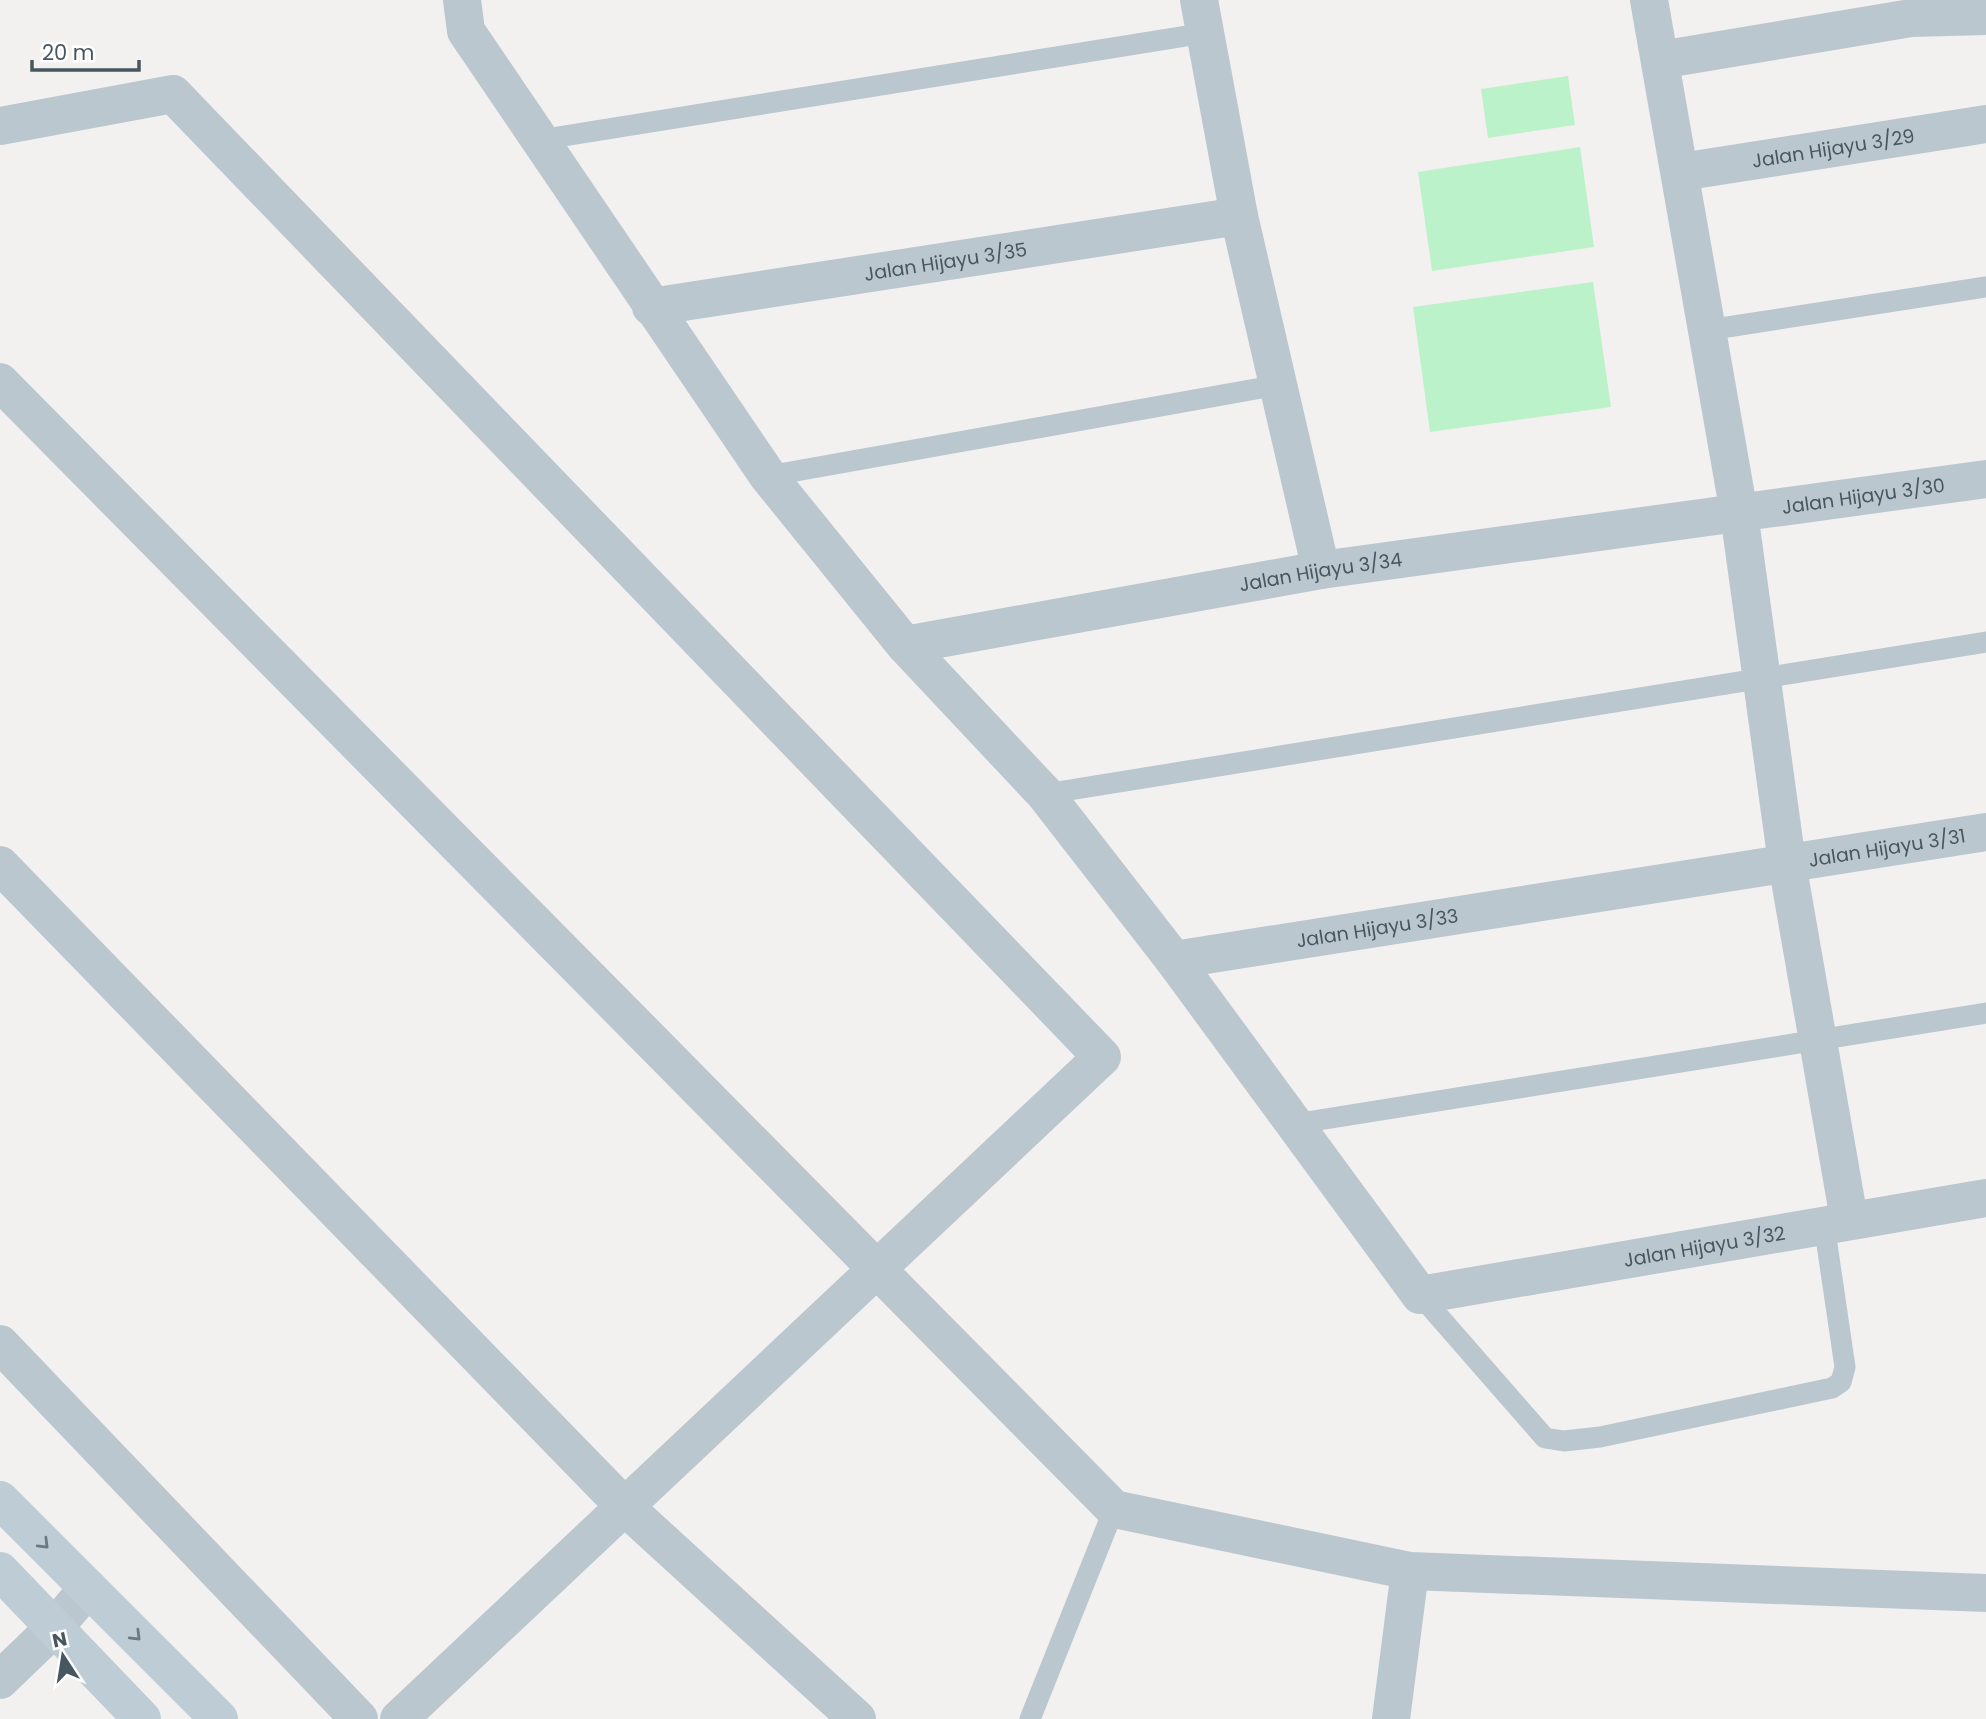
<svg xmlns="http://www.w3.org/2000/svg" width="1986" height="1719" font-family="Poppins,sans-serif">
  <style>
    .green { fill: #bcf2c9 }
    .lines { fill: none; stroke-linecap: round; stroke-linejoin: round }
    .lane { stroke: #bbc7ce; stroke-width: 21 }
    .street { stroke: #bbc7ce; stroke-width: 38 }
    .secondary { stroke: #bdccd5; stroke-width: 38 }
    .oneway { stroke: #6a7a82 }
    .labels { text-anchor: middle; stroke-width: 5; stroke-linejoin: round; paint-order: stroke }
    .street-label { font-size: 19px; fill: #47575f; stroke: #fff }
  </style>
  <rect width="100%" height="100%" fill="#f3f0f0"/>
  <!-- green -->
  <g class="green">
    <path d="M 1568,76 L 1575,125 L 1488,138 L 1481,89 Z"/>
    <path d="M 1580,147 L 1594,247 L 1432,271 L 1418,172 Z"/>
    <path d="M 1593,282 L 1611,407 L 1430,432 L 1413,307 Z"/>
  </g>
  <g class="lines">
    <!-- lane -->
    <g class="lane">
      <path d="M 539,140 L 1205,33"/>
      <path d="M 1708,330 L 1986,287"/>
      <path d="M 768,476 L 1278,385"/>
      <path d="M 1045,794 L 1986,642"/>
      <path d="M 1294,1124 L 1986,1013"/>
      <path d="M 1420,1295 L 1545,1438 L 1564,1441 L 1600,1437 L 1832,1388 L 1841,1382 L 1845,1367 L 1824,1224"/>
      <path d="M 1030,1719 L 1114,1509"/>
    </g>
    <!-- street -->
    <g class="street">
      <path id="s1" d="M 462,0 L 466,31 L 768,476 L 905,645 L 1045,794 L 1174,960 L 1986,832"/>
      <path d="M 1199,0 L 1239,216 L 1321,570"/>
      <path d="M 1649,0 L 1739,513 L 1787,863 L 1849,1219"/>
      <path d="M 1660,60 L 1911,18 L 1986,16"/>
      <path d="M 0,126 L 173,94 L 1102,1057 L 399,1719"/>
      <path id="s2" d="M 1681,172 L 1986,124"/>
      <path id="s3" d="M 651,307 L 1239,216"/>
      <path d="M 0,382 L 1114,1509 L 1410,1571 L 1986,1593"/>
      <path id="s4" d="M 905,645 L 1321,570 L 1986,479"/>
      <path d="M 0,865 L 625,1507 L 857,1719"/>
      <path id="s5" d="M 1174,960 L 1420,1295 L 1986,1198"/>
      <path d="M 0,1344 L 359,1719"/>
      <path d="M 0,1680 L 54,1628 L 88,1588"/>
      <path d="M 1391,1719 L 1410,1571"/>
    </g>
    <!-- secondary -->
    <g class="secondary">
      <path d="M 0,1500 L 219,1719"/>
      <path d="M 0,1571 L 142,1719"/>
    </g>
  </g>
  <!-- one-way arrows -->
  <defs><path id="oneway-chevron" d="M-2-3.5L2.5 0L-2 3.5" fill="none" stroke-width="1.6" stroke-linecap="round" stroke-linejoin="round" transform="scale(1.75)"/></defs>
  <g class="oneway">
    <use href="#oneway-chevron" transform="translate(44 1544) rotate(45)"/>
    <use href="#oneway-chevron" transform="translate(136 1636) rotate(45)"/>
  </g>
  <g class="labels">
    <!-- street labels -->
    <g class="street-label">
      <text dy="7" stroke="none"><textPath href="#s2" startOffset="154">Jalan Hijayu 3/29</textPath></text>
      <text dy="7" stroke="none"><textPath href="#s3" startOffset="298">Jalan Hijayu 3/35</textPath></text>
      <text dy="7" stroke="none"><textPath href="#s4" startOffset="970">Jalan Hijayu 3/30</textPath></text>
      <text dy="7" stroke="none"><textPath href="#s4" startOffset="422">Jalan Hijayu 3/34</textPath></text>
      <text dy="7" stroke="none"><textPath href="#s1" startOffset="1923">Jalan Hijayu 3/31</textPath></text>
      <text dy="7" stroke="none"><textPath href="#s1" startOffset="1407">Jalan Hijayu 3/33</textPath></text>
      <text dy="7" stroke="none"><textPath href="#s5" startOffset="704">Jalan Hijayu 3/32</textPath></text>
    </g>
  </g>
  <!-- north arrow -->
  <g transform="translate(63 1656) rotate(348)" stroke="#ffffff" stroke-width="5" paint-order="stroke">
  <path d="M0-5L12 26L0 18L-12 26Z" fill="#47575f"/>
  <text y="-10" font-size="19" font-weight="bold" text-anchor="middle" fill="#47575f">N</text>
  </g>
  <!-- scale -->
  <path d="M32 60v10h107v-10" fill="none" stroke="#47575f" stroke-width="3.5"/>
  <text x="42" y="60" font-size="21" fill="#47575f" stroke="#ffffff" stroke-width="5" paint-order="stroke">20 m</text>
</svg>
